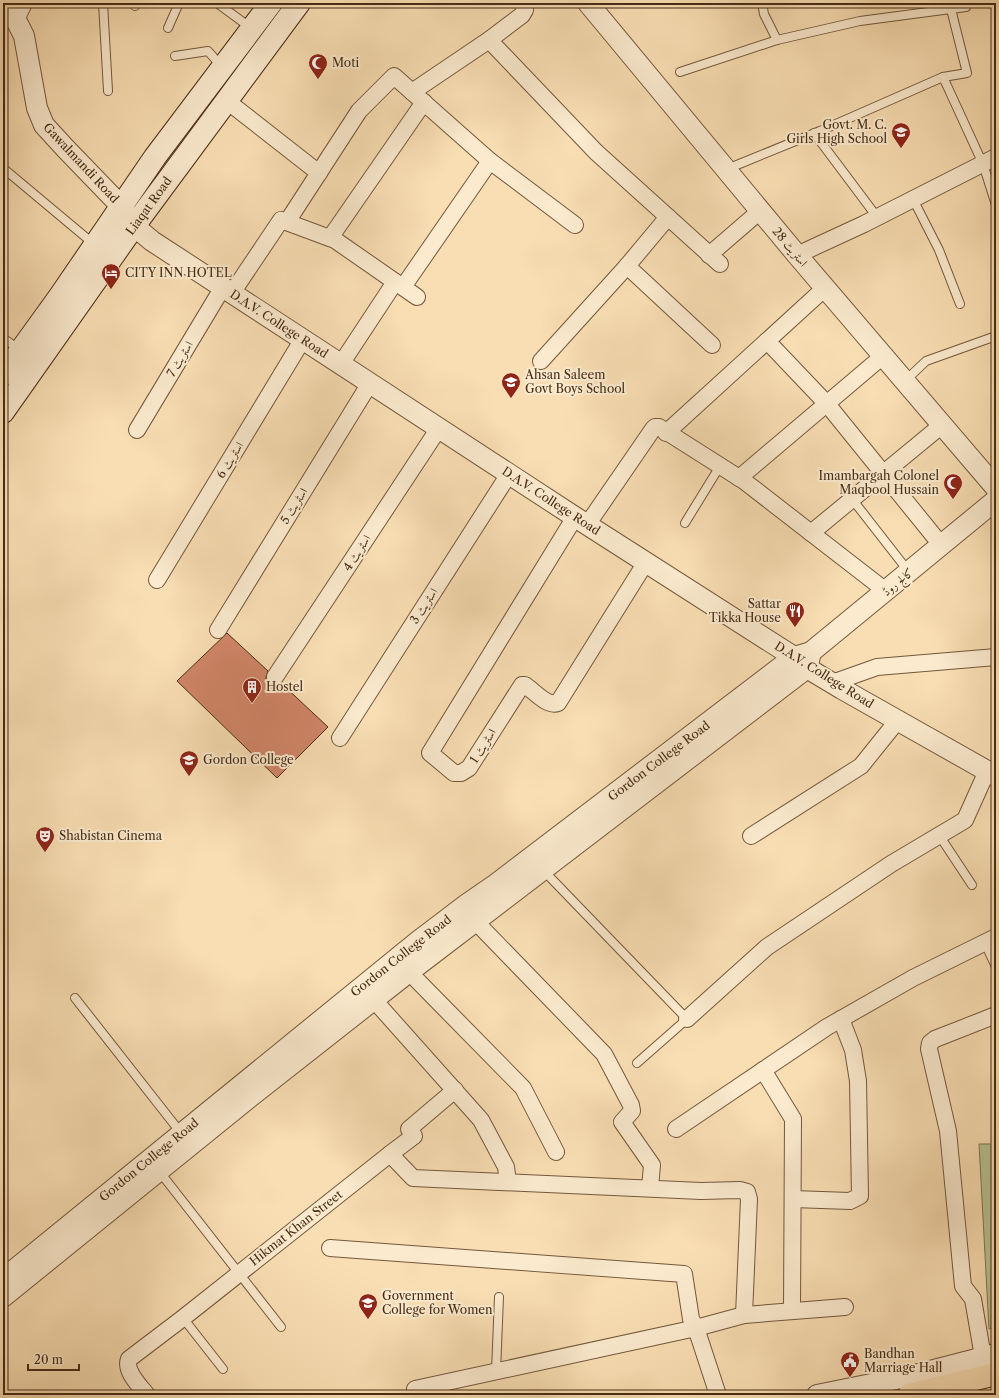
<svg xmlns="http://www.w3.org/2000/svg" width="999" height="1398" font-family="'Libre Caslon Text',Amiri,serif">
  <style>
    .green { fill: #b8c291; stroke: #7f7753 }
    .building { fill: #d18669; stroke: #462c15 }
    .lines { fill: none; stroke-linecap: round; stroke-linejoin: round }
    .service-casing { stroke: #73583c; stroke-width: 10 }
    .minor-casing { stroke: #73583c; stroke-width: 18 }
    .tertiary-casing { stroke: #73583c; stroke-width: 22 }
    .secondary-casing { stroke: #462c15; stroke-width: 24 }
    .primary-casing { stroke: #462c15; stroke-width: 24 }
    .service { stroke: #fbeace; stroke-width: 8 }
    .minor { stroke: #fbeace; stroke-width: 16 }
    .tertiary { stroke: #fbeace; stroke-width: 20 }
    .secondary { stroke: #fbeace; stroke-width: 22 }
    .primary { stroke: #f9deb3; stroke-width: 22 }
    .labels { text-anchor: middle; stroke-width: 4; stroke-linejoin: round; paint-order: stroke }
    .poi-label { font-size: 12px; fill: #462c15; stroke: #fbeace; text-anchor: start }
    .street-label { font-size: 12px; fill: #462c15; stroke: #fbeace }
  </style>
  <rect width="100%" height="100%" fill="#f9deb3"/>
  <filter id="stains"><feTurbulence type="fractalNoise" baseFrequency=".005" numOctaves="4"/><feColorMatrix values="0 0 0 0 .2 0 0 0 0 .09 0 0 0 0 .02 0 0 0 .5 -.17"/></filter>
  <radialGradient id="worn" r=".72"><stop offset=".6" stop-color="#630" stop-opacity="0"/><stop offset="1" stop-color="#630" stop-opacity=".3"/></radialGradient>
  <!-- green -->
  <path class="green" d="M 979,1144 L 996,1144 L 996,1328 L 989,1329 Z"/>
  <!-- building -->
  <path class="building" d="M 227,633 L 268,671 L 266,677 L 266,681 L 269,685 L 275,686 L 282,684 L 328,727 L 277,778 L 177,681 Z"/>
  <g class="lines">
    <!-- service casing -->
    <g class="service-casing">
      <g id="service">
        <path d="M 103,3 L 108,91"/>
        <path d="M 135,3 L 135,6"/>
        <path d="M 217,3 L 251,28"/>
        <path d="M 762,3 L 764,14 L 777,40"/>
        <path d="M 168,28 L 179,3"/>
        <path d="M 175,56 L 208,51 L 222,67"/>
        <path d="M 680,72 L 777,40 L 860,21 L 966,7 L 966,3"/>
        <path d="M 943,77 L 983,164 L 996,205"/>
        <path d="M 814,133 L 877,217"/>
        <path d="M 3,168 L 95,245"/>
        <path d="M 727,169 L 820,131 L 943,77 L 967,73 L 951,9"/>
        <path d="M 913,199 L 939,250 L 960,304"/>
        <path d="M 3,338 L 20,350"/>
        <path d="M 905,381 L 926,361 L 996,336"/>
        <path d="M 852,499 L 909,572"/>
        <path d="M 685,523 L 720,466"/>
        <path d="M 939,835 L 972,885"/>
        <path d="M 543,870 L 687,1019 L 637,1063"/>
        <path d="M 985,943 L 996,967"/>
        <path d="M 75,998 L 181,1133"/>
        <path d="M 159,1171 L 281,1327"/>
        <path d="M 183,1318 L 223,1369"/>
        <path d="M 496,1371 L 499,1297"/>
      </g>
    </g>
    <!-- minor casing -->
    <g class="minor-casing">
      <g id="minor">
        <path d="M 16,20 L 24,3"/>
        <path d="M 489,40 L 596,152 L 720,264"/>
        <path d="M 412,92 L 489,40 L 522,15 L 525,10 L 523,3"/>
        <path d="M 227,101 L 319,173"/>
        <path d="M 287,222 L 359,111 L 394,76 L 490,161 L 575,225"/>
        <path d="M 330,238 L 424,102"/>
        <path d="M 709,255 L 760,211"/>
        <path d="M 797,255 L 864,224 L 996,157"/>
        <path d="M 627,266 L 712,345"/>
        <path d="M 403,287 L 490,161"/>
        <path d="M 232,293 L 281,220 L 335,240 L 417,297"/>
        <path d="M 767,341 L 827,404 L 942,546"/>
        <path d="M 541,361 L 627,266 L 668,217"/>
        <path d="M 341,364 L 395,282"/>
        <path d="M 137,430 L 223,287"/>
        <path d="M 666,433 L 825,288"/>
        <path d="M 739,478 L 883,356"/>
        <path d="M 575,517 L 430,753 L 454,773 L 461,773 L 469,768 L 522,685 L 525,685 C 534,691 547,707 558,703 L 646,562"/>
        <path d="M 587,525 L 653,429 L 655,427 L 659,427 L 744,481 L 886,591"/>
        <path d="M 811,533 L 942,425"/>
        <path d="M 157,580 L 303,339"/>
        <path d="M 218,630 L 370,383"/>
        <path d="M 275,677 L 439,428"/>
        <path d="M 832,683 L 877,667 L 996,657"/>
        <path d="M 340,738 L 509,474"/>
        <path d="M 751,836 L 861,766 L 898,720"/>
        <path d="M 476,922 L 604,1054 L 631,1105 L 632,1111 L 622,1122 L 652,1165 L 650,1188"/>
        <path d="M 409,972 L 523,1088 L 556,1152"/>
        <path d="M 374,1000 L 481,1120 L 506,1167 L 508,1182"/>
        <path d="M 687,1019 L 767,947 L 891,864 L 965,820 L 987,771"/>
        <path d="M 763,1070 L 793,1119 L 792,1311"/>
        <path d="M 676,1129 L 827,1027 L 913,978 L 996,937"/>
        <path d="M 390,1154 L 413,1178 L 701,1191 L 740,1190 L 747,1192 L 749,1199 L 744,1315"/>
        <path d="M 793,1199 L 850,1201 L 860,1196 L 858,1081 L 853,1050 L 841,1019"/>
        <path d="M 330,1248 L 684,1274 L 691,1319 L 696,1328 L 744,1315 L 845,1307"/>
        <path d="M 983,1357 L 973,1299 L 963,1286 L 948,1131 L 929,1049 L 930,1043 L 935,1039 L 996,1015"/>
        <path d="M 415,1389 L 696,1328 L 718,1395"/>
        <path d="M 147,1395 C 140,1386 124,1371 129,1359 L 183,1318 L 390,1154 L 414,1136 L 409,1129 L 455,1090"/>
      </g>
    </g>
    <!-- tertiary casing -->
    <g class="tertiary-casing">
      <g id="tertiary">
        <path d="M 588,3 L 797,255 L 996,488"/>
        <path d="M 3,10 L 16,20 L 24,36 L 37,108 L 44,125 L 65,148 L 121,206 L 134,226 L 152,241 L 575,517 L 794,657 L 807,668 L 842,689 L 996,776"/>
        <path d="M 808,665 L 811,652 L 996,500"/>
        <path d="M 3,1279 L 417,942 L 467,904 L 496,884 L 794,657 L 811,652"/>
        <path d="M 3,1297 L 250,1097 L 409,972 L 807,668"/>
        <path d="M 817,1395 L 911,1376 L 996,1354"/>
      </g>
    </g>
    <!-- secondary casing -->
    <g class="secondary-casing">
      <g id="secondary">
        <path d="M 3,375 L 60,296 L 155,157 L 271,3"/>
        <path d="M 3,412 L 134,226 L 299,3"/>
      </g>
    </g>
    <!-- primary casing -->
    <g class="primary-casing">
      <path id="primary" d="M 909,1395 L 996,1374"/>
    </g>
    <!-- service -->
    <use href="#service" class="service"/>
    <!-- minor -->
    <use href="#minor" class="minor"/>
    <!-- tertiary -->
    <use href="#tertiary" class="tertiary"/>
    <!-- secondary -->
    <use href="#secondary" class="secondary"/>
    <!-- primary -->
    <use href="#primary" class="primary"/>
  </g>
  <!-- icons -->
  <defs>
    <g id="mosque-pin" transform="scale(1)"><path d="M0 17L-7.5 6A9.5 9.5 0 1 1 7.5 6Z" fill="#8f2418" stroke="#fbeace"/><path d="M3.5-4.9A6 6 0 1 0 3.5 4.9A5 5 0 1 1 3.5-4.9Z" fill="#fff"/></g>
    <g id="school-pin" transform="scale(1)"><path d="M0 17L-7.5 6A9.5 9.5 0 1 1 7.5 6Z" fill="#8f2418" stroke="#fbeace"/><path d="M0-5L7-2L0 1L-7-2ZM-4 1L0 2.5L4 1V4Q0 6-4 4Z" fill="#fff"/></g>
    <g id="hotel-pin" transform="scale(1)"><path d="M0 17L-7.5 6A9.5 9.5 0 1 1 7.5 6Z" fill="#8f2418" stroke="#fbeace"/><path d="M-6-4.5h1.5V1H6V5H4.5V3h-9V5H-6ZM-4 0a1.8 1.8 0 1 1 3.6 0ZM.5 0V-2.5h3Q6-2.5 6 0Z" fill="#fff"/></g>
    <g id="restaurant-pin" transform="scale(1)"><path d="M0 17L-7.5 6A9.5 9.5 0 1 1 7.5 6Z" fill="#8f2418" stroke="#fbeace"/><path d="M-5-6h1v4h1v-4h1v4h1v-4h1v5L-1.5 .5V6h-2V.5L-5-1ZM5-6V6H3V1.5H1.5Q1.5-4 5-6Z" fill="#fff"/></g>
    <g id="building-pin" transform="scale(1)"><path d="M0 17L-7.5 6A9.5 9.5 0 1 1 7.5 6Z" fill="#8f2418" stroke="#fbeace"/><path d="M-4-6H4V6H1V3H-1V6H-4ZM-2.5-4.3h1.7v1.8h-1.7ZM.8-4.3h1.7v1.8H.8ZM-2.5-1h1.7V.8h-1.7ZM.8-1h1.7V.8H.8Z" fill="#fff"/></g>
    <g id="university-pin" transform="scale(1)"><path d="M0 17L-7.5 6A9.5 9.5 0 1 1 7.5 6Z" fill="#8f2418" stroke="#fbeace"/><path d="M0-5L7-2L0 1L-7-2ZM-4 1L0 2.5L4 1V4Q0 6-4 4Z" fill="#fff"/></g>
    <g id="theatre-pin" transform="scale(1)"><path d="M0 17L-7.5 6A9.5 9.5 0 1 1 7.5 6Z" fill="#8f2418" stroke="#fbeace"/><path d="M-5-5.5Q0-4 5-5.5V0Q5 5 0 6Q-5 5-5 0ZM-3.3-2.5H-1v1.5H-3.3ZM1-2.5H3.3v1.5H1ZM-2.8 1Q0 5.5 2.8 1Z" fill="#fff"/></g>
    <g id="civic-pin" transform="scale(1)"><path d="M0 17L-7.5 6A9.5 9.5 0 1 1 7.5 6Z" fill="#8f2418" stroke="#fbeace"/><path d="M-.6-6.5H3V-4.5H.6V-3L4-1V1h2V6H-6V1h2V-1L-.6-3ZM-1.2 2.5V6h2.4V2.5Z" fill="#fff"/></g>
  </defs>
  <g fill-rule="evenodd">
    <use href="#mosque-pin" x="318" y="63"/>
    <use href="#school-pin" x="901" y="132"/>
    <use href="#hotel-pin" x="111" y="273"/>
    <use href="#school-pin" x="511" y="382"/>
    <use href="#mosque-pin" x="953" y="483"/>
    <use href="#restaurant-pin" x="795" y="611"/>
    <use href="#building-pin" x="252" y="687"/>
    <use href="#university-pin" x="189" y="760"/>
    <use href="#theatre-pin" x="45" y="836"/>
    <use href="#school-pin" x="368" y="1303"/>
    <use href="#civic-pin" x="850" y="1361"/>
  </g>
  <g class="labels">
    <!-- poi labels -->
    <g class="poi-label">
      <text x="332" y="67">Moti</text>
      <text x="887" y="129" text-anchor="end">Govt. M. C.<tspan x="887" dy="14">Girls High School</tspan></text>
      <text x="125" y="277">CITY INN HOTEL</text>
      <text x="525" y="379">Ahsan Saleem<tspan x="525" dy="14">Govt Boys School</tspan></text>
      <text x="939" y="480" text-anchor="end">Imambargah Colonel<tspan x="939" dy="14">Maqbool Hussain</tspan></text>
      <text x="781" y="608" text-anchor="end">Sattar<tspan x="781" dy="14">Tikka House</tspan></text>
      <text x="266" y="691">Hostel</text>
      <text x="203" y="764">Gordon College</text>
      <text x="59" y="840">Shabistan Cinema</text>
      <text x="382" y="1300">Government<tspan x="382" dy="14">College for Women</tspan></text>
      <text x="864" y="1358">Bandhan<tspan x="864" dy="14">Marriage Hall</tspan></text>
    </g>
    <!-- street labels -->
    <g class="street-label">
      <text transform="translate(81 163) rotate(47)" y="4">Gawalmandi Road</text>
      <text transform="translate(149 206) rotate(-54)" y="4">Liaqat Road</text>
      <text transform="translate(790 247) rotate(50)" y="4">اسٹریٹ 28</text>
      <text transform="translate(279 324) rotate(33)" y="4">D.A.V. College Road</text>
      <text transform="translate(180 359) rotate(-59)" y="4">اسٹریٹ 7</text>
      <text transform="translate(230 460) rotate(-59)" y="4">اسٹریٹ 6</text>
      <text transform="translate(551 501) rotate(33)" y="4">D.A.V. College Road</text>
      <text transform="translate(294 506) rotate(-58)" y="4">اسٹریٹ 5</text>
      <text transform="translate(357 553) rotate(-57)" y="4">اسٹریٹ 4</text>
      <text transform="translate(898 582) rotate(-39)" y="4">کالج روڈ</text>
      <text transform="translate(424 606) rotate(-57)" y="4">اسٹریٹ 3</text>
      <text transform="translate(824 675) rotate(32)" y="4">D.A.V. College Road</text>
      <text transform="translate(483 746) rotate(-58)" y="4">اسٹریٹ 1</text>
      <text transform="translate(659 761) rotate(-37)" y="4">Gordon College Road</text>
      <text transform="translate(401 956) rotate(-38)" y="4">Gordon College Road</text>
      <text transform="translate(149 1160) rotate(-39)" y="4">Gordon College Road</text>
      <text transform="translate(296 1228) rotate(-38)" y="4">Hikmat Khan Street</text>
    </g>
  </g>
  <!-- margin -->
  <rect width="999" height="1398" fill="none" stroke="#f9deb3" stroke-width="16"/>
  <rect x="4" y="4" width="991" height="1390" fill="none" stroke="#462c15" stroke-width="2"/>
  <rect x="8" y="8" width="983" height="1382" fill="none" stroke="#462c15"/>
  <!-- scale -->
  <path d="M28 1364v6h51v-6" fill="none" stroke="#462c15" stroke-width="2"/>
  <text x="34" y="1364" font-size="12" fill="#462c15" stroke="#fbeace" stroke-width="3" paint-order="stroke">20 m</text>
  <rect width="100%" height="100%" filter="url(#stains)"/>
  <rect width="100%" height="100%" fill="url(#worn)"/>
</svg>
